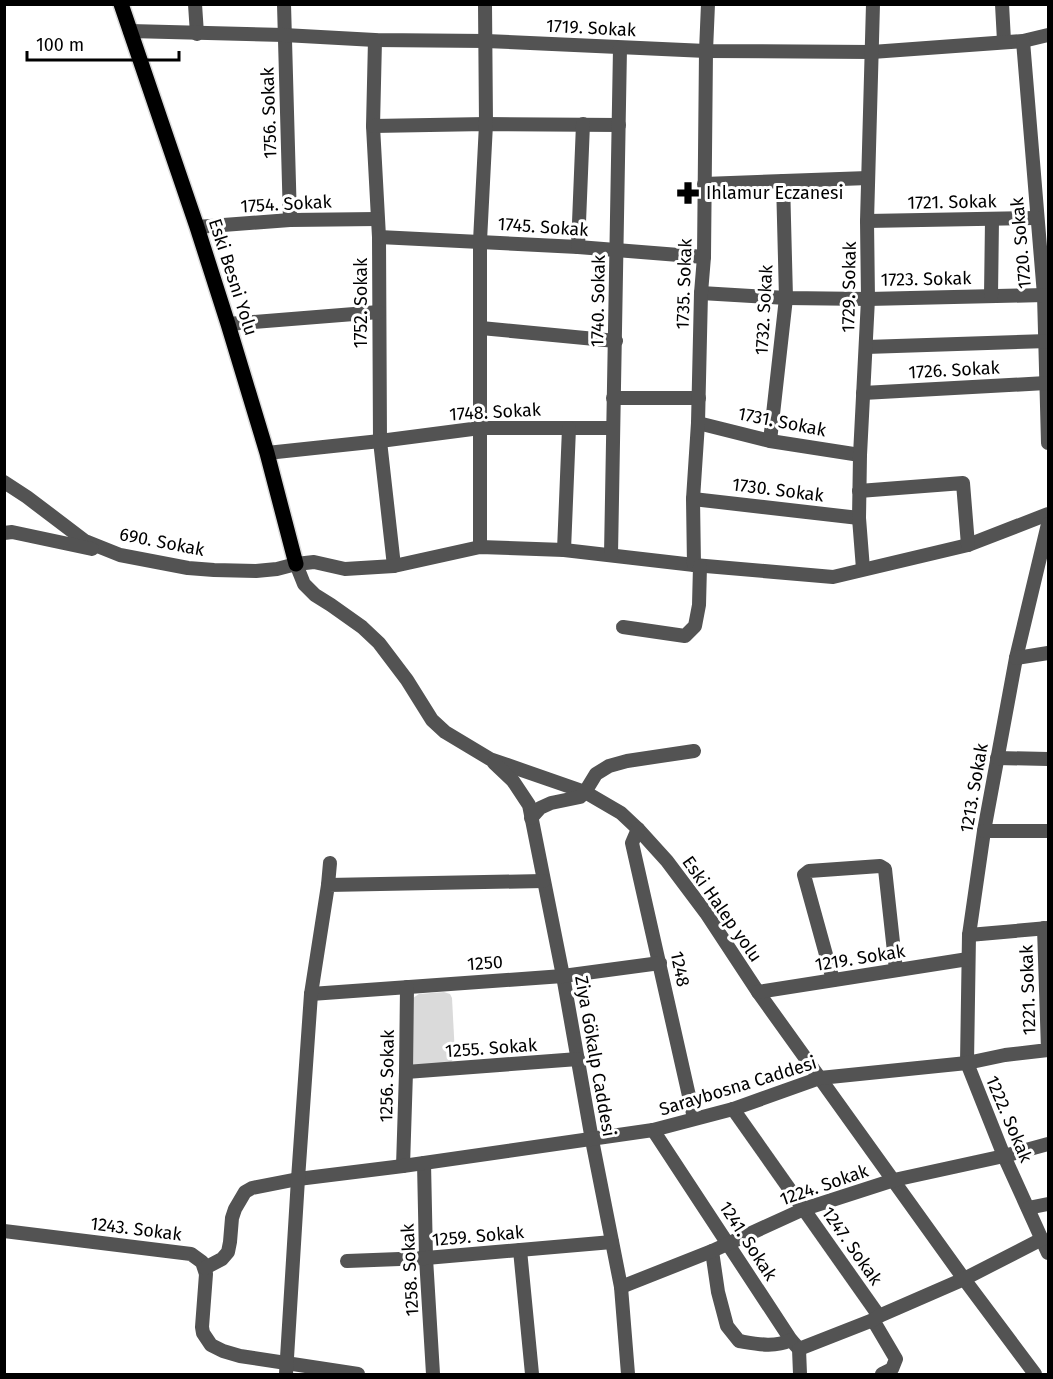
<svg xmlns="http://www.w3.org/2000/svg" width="1053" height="1379" font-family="'Fira Sans',sans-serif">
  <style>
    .green { fill: #dadada }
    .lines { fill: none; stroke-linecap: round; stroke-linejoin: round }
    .major-casing { stroke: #dbdbdb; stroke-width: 18 }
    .minor { stroke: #535353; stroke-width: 14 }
    .major { stroke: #000; stroke-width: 15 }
    .labels { text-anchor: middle; stroke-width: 6; stroke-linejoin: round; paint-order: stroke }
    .street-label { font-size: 18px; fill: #000; stroke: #fff }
    .poi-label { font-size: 18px; fill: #000; stroke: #fff; text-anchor: start }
  </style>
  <rect width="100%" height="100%" fill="#fff"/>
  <!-- green -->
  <path class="green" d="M 444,992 L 450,994 L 452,998 L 455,1055 L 452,1061 L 448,1065 L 413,1065 L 412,1061 L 413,998 L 419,994 Z"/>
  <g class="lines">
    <!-- major casing -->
    <g class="major-casing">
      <path id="major" d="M 121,4 L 197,227 L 228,324 L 267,453 L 296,564"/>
    </g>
    <!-- minor -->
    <g class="minor">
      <path d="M 195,4 L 197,34"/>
      <path d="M 284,4 L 290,220"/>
      <path d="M 1002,4 L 1004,41"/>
      <path d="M 130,31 L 284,35 L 375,40 L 486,41 L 706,51 L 872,52 L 1023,41 L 1048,35"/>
      <path d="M 375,40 L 373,126 L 379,237 L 380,441 L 394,566"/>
      <path d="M 1023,41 L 1044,295 L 1048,443"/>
      <path d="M 373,126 L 486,124 L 619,125"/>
      <path d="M 704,184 L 868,178"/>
      <path d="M 867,221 L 1037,218"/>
      <path d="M 197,227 L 290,220 L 377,219"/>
      <path d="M 379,237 L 578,247 L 704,257"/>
      <path d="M 578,247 L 583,124"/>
      <path d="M 701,293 L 786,298 L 868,299 L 1044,295"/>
      <path d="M 991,296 L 992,220"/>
      <path d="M 228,324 L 379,312"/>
      <path d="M 481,328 L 616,341"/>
      <path d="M 866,347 L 1048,341"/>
      <path d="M 863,393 L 1046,383"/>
      <path d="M 613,398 L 699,398"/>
      <path d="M 698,423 L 770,441 L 860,455"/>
      <path d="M 770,441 L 786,298 L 783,181"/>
      <path d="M 267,453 L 380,441 L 480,428 L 612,428"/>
      <path d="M 4,482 L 27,497 L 85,541 L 120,555 L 188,568 L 214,570 L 256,571 L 277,569 L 296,564 L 314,562 L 345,569 L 394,566 L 480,547 L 564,550 L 694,565 L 833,577 L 968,545 L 1048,514"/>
      <path d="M 859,491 L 963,483 L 968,545"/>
      <path d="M 693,499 L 859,518"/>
      <path d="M 1048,524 L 1016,658 L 984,831 L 969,935 L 967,1063 L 1004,1156 L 1048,1253"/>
      <path d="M 4,533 L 12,532 L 92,549"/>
      <path d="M 480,547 L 480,241 L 486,124 L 485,4"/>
      <path d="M 564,550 L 569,428"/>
      <path d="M 611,555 L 620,48"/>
      <path d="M 296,564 L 304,584 L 315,595 L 331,605 L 362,627 L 379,643 L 407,680 L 432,720 L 445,732 L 490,759 L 585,792 L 621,813 L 638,829 L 667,861 L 706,913 L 758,992 L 964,1279 L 1035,1374"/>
      <path d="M 694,565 L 693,499 L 698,423 L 701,293 L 704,257 L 706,51 L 708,4"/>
      <path d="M 863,569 L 859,518 L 860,455 L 868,299 L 867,221 L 873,4"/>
      <path d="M 623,627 L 685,636 L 695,626 L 699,605 L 700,566"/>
      <path d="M 1016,658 L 1048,653"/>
      <path d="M 997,758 L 1048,759"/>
      <path d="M 494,763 L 513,781 L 529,805 L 563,976 L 592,1140 L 621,1287 L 628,1374"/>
      <path d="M 531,818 L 540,808 L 551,803 L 580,797 L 585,792 L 596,774 L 609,766 L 627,761 L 694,751"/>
      <path d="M 638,829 L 632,843 L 694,1118"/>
      <path d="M 984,831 L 1048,831"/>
      <path d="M 328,885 L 330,863"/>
      <path d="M 969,935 L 1048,928"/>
      <path d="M 833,980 L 804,875 L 809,871 L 880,866 L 885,869 L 896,970"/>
      <path d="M 758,992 L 968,959"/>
      <path d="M 311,994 L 563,976 L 660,963"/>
      <path d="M 406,1072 L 578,1059"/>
      <path d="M 733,1109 L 879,1316"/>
      <path d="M 653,1130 L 791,1340 L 799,1349 L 800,1374"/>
      <path d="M 424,1163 L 426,1258 L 433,1374"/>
      <path d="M 403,1166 L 406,1072 L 407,987"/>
      <path d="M 1028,1208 L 1048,1204"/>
      <path d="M 4,1231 L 191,1254 L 202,1262 L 206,1274 L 202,1327 L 203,1333 L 211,1345 L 223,1351 L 240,1356 L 358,1374"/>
      <path d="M 520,1250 L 532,1374"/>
      <path d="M 712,1251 L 718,1292 L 727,1326 L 739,1341 C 757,1344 774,1348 791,1340"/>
      <path d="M 347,1261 L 426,1258 L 612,1242"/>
      <path d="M 205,1268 L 222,1259 L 228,1252 L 230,1242 L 232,1218 L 235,1209 L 245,1192 L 252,1188 L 298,1179 L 403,1166 L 653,1130 L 733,1109 L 820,1078 L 967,1063 L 1005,1055 L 1048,1050 L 1044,928"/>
      <path d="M 621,1287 L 712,1251 L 804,1209 L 894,1180 L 1004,1156 L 1048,1144"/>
      <path d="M 873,1320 L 896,1359 L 892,1369 L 882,1374"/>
      <path d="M 799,1349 L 873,1320 L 879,1316 L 964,1279 L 1042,1239"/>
      <path d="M 286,1374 L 298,1179 L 311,994 L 328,885 L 543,881"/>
    </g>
    <!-- major -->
    <use href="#major" class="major"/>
  </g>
  <!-- icons -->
  <defs>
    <g id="pharmacy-bare" transform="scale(1.8)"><path d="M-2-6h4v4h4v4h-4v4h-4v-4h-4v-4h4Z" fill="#000" stroke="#fff" stroke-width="2.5" paint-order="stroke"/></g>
  </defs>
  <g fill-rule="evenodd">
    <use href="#pharmacy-bare" x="688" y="193"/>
  </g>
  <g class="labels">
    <!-- street labels -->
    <g class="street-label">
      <text transform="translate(591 28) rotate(3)" y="6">1719. Sokak</text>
      <text transform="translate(269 113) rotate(-92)" y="6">1756. Sokak</text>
      <text transform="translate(952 202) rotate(-1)" y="6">1721. Sokak</text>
      <text transform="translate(286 204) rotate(-3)" y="6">1754. Sokak</text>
      <text transform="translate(543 227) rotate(4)" y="6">1745. Sokak</text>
      <text transform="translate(1021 243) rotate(-95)" y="6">1720. Sokak</text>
      <text transform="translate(233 277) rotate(72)" y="6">Eski Besni Yolu</text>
      <text transform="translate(926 279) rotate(-1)" y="6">1723. Sokak</text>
      <text transform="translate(684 284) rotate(-88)" y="6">1735. Sokak</text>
      <text transform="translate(849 287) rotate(-89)" y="6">1729. Sokak</text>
      <text transform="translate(598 301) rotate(-89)" y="6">1740. Sokak</text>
      <text transform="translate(361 303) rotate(-90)" y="6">1752. Sokak</text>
      <text transform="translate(764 310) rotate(-87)" y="6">1732. Sokak</text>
      <text transform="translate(954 370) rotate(-3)" y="6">1726. Sokak</text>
      <text transform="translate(495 412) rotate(-3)" y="6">1748. Sokak</text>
      <text transform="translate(782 422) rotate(11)" y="6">1731. Sokak</text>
      <text transform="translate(778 490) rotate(7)" y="6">1730. Sokak</text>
      <text transform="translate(162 542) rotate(11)" y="6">690. Sokak</text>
      <text transform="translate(974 788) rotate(-80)" y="6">1213. Sokak</text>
      <text transform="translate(722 909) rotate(55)" y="6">Eski Halep yolu</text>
      <text transform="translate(860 958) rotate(-9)" y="6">1219. Sokak</text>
      <text transform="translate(485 963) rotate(-4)" y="6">1250</text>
      <text transform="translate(680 969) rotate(78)" y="6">1248</text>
      <text transform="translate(1028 990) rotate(-92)" y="6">1221. Sokak</text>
      <text transform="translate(491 1048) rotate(-4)" y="6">1255. Sokak</text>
      <text transform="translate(595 1056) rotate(80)" y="6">Ziya Gökalp Caddesi</text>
      <text transform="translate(387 1076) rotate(-89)" y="6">1256. Sokak</text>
      <text transform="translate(738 1086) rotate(-17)" y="6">Saraybosna Caddesi</text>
      <text transform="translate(1009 1119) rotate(67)" y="6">1222. Sokak</text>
      <text transform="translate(824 1185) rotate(-19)" y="6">1224. Sokak</text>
      <text transform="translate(136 1229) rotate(7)" y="6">1243. Sokak</text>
      <text transform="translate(478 1236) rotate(-5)" y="6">1259. Sokak</text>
      <text transform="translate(748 1241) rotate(57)" y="6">1241. Sokak</text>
      <text transform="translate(852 1246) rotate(55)" y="6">1247. Sokak</text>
      <text transform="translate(410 1270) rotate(-93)" y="6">1258. Sokak</text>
    </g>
    <!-- poi labels -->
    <g class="poi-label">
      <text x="706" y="199">Ihlamur Eczanesi</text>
    </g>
  </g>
  <!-- border -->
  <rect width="1053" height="1379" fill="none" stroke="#000000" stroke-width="12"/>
  <!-- scale -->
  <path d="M27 51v9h152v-9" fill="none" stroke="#000000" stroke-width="3"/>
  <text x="36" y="51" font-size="18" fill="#000000" stroke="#ffffff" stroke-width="4.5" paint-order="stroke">100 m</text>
</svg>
